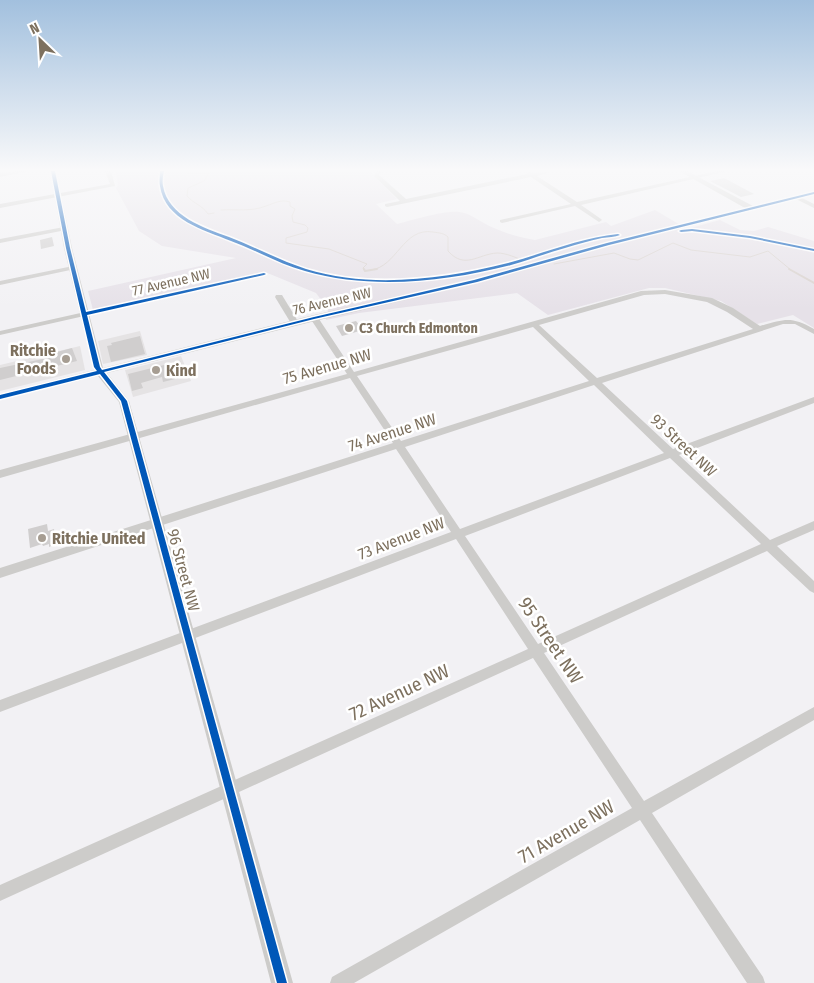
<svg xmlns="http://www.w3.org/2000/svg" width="814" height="983" font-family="'Fira Sans Condensed',sans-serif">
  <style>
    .built { fill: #e5e3e4 }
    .green { fill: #e6e1e8 }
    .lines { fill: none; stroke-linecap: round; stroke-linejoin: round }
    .stream-far1 { stroke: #d9d2ce; stroke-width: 1 }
    .stream { stroke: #d9d2ce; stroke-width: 2 }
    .building { fill: #d0cece }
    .minor { fill: #cdccca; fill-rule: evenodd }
    .tertiary { fill: #cdccca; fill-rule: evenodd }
    .cycleway-casing { stroke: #fff; stroke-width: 3 }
    .cycleway { fill: #0057b8; fill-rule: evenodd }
    .poi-dot { fill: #a69d92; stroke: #fff; stroke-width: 2 }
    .labels { text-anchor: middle; stroke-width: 5; stroke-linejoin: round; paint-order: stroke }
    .far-street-label { font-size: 14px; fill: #7d705e; stroke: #fff }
    .far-poi-label { font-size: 14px; font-weight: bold; fill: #7d705e; stroke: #fff; text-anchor: start }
    .poi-label { font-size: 16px; font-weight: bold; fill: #7d705e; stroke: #fff; text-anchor: start }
    .street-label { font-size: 16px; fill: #7d705e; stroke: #fff }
    .near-street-label { font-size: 19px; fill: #7d705e; stroke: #fff }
  </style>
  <rect width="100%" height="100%" fill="#f2f1f4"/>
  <!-- built -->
  <g class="built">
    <path d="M 140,331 L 147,355 L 103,364 L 98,341 Z"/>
    <path d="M 80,346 L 85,370 L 0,391 L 0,365 Z"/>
    <path d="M 181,356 L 191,381 L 133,397 L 125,370 Z"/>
  </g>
  <!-- green -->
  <path class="green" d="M 129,171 L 369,171 L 397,199 L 376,204 L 397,224 C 413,220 445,210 459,212 C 471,213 483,224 494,228 C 507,234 521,238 535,240 L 606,222 L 611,226 L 655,210 L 687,229 L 720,220 L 740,230 L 754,231 L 768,227 L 814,241 L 814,328 L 793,315 L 757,324 L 721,301 L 665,288 L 649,288 L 548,315 L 517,293 L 359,313 L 326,320 L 328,309 L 316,293 L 265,272 L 93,310 L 88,291 L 236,258 L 162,246 L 139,231 L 116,188 L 118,185 L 116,173 Z"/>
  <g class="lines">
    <!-- stream-far1 -->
    <g class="stream-far1">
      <path d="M 184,171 L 187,173 L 209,173 L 204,181 L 188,188 L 187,196 C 194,204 202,205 208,214 L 214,213"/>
      <path d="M 221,210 C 236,209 251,212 266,206 C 275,203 281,199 290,202 L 290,206 L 295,209 L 292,216 L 293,222 L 305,225 L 308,228 L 307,232 L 286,238 L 286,243 L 329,249 L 367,264 L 363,268 L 364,270"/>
      <path d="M 554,264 L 614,253 L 630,259 L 638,260 L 673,243 L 691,250 L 750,257 L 768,251 L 791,270"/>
      <path d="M 371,270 C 397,267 403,227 433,232 C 439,233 444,233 448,237 L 448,251 C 465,270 478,254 497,253 C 507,253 516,258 525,261"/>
    </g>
    <!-- stream -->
    <g class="stream">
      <path d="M 364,269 L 365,271 L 377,269"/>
      <path d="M 789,269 L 814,283"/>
    </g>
  </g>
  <!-- building -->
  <g class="building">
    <path d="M 724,178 L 754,194 L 741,197 L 710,181 Z"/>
    <path d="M 52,237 L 54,246 L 41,249 L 40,240 Z"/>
    <path d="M 356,321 L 363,330 L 342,336 L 336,326 Z"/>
    <path d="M 140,336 L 145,354 L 111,362 L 107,346 L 112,345 L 111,343 Z"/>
    <path d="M 72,348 L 77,361 L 0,380 L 0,368 L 57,356 L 57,352 Z"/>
    <path d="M 180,361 L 187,376 L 163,382 L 162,377 L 141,383 L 143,388 L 132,391 L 128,374 Z"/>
    <path d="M 47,524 L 48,531 L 54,529 L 56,544 L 49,547 L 49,544 L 43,546 L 42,544 L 30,548 L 28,529 Z"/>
  </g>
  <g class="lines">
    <!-- minor -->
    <g class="minor">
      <path d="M 15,171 L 29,171 L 0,177 L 0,173 Z"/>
      <path d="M 105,171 L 111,171 L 115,186 L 0,208 L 0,204 L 110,184 Z"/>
      <path d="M 376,171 L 382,171 L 379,175 L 406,199 L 527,174 L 526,173 L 529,171 L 533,173 L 554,171 L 537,176 L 577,202 L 717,171 L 728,171 L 581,205 L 601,219 L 602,220 L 599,222 L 575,206 L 502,223 L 500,222 L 500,220 L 571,204 L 531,177 L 387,207 L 385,206 L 385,204 L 400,201 L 374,176 Z"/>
      <path d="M 794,196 L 798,196 L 814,204 L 814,208 L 794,198 Z"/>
      <path d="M 64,227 L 66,228 L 66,230 L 0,243 L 0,239 Z"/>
      <path d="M 73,266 L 75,267 L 75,269 L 0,285 L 0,281 Z"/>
      <path d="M 264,272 L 267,274 L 266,275 L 0,335 L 0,331 Z"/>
      <path d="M 665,290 L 712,298 L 733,308 L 760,326 C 785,319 791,316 814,329 L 814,334 L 795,324 L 783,324 L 602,383 L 673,449 L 814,397 L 814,403 L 679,455 L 770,540 L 814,521 L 814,530 L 777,546 L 814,581 L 814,593 L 810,591 L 767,551 L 544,653 L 644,801 L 814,707 L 814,720 L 652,813 L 763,977 L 765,983 L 747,983 L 640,820 L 354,983 L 330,983 L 332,977 L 632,808 L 533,658 L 0,901 L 0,885 L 528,649 L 456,539 L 0,712 L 0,700 L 451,532 L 396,449 L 0,578 L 0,568 L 393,443 L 350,378 L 0,478 L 0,470 L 347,374 L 310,318 L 311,316 L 317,316 L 354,372 L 641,291 ZM 665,294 L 707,302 L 727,312 L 753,329 L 597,378 L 539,325 L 644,295 ZM 533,327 L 589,381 L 401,441 L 357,376 ZM 594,385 L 664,453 L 460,529 L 405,447 ZM 670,458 L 761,544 L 538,644 L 465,536 Z"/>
      <path d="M 276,295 L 282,295 L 299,323 L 298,325 L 292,325 L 275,297 Z"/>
    </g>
    <!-- tertiary -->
    <path class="tertiary" d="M 50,171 L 56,171 L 72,248 L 103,368 L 314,315 L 473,279 L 605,242 L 745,208 L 679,171 L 687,171 L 753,206 L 814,191 L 814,195 L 611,246 L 478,283 L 315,321 L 107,373 L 129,401 L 293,983 L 271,983 L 119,402 L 98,376 L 0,400 L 0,394 L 94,370 L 64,248 Z"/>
    <!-- cycleway casing -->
    <g class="cycleway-casing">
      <g id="cycleway">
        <path d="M 51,171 L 55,171 L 70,248 L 86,312 L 264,273 L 266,274 L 264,275 L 87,315 L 100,367 L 102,370 L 314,317 L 474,280 L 607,243 L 814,192 L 814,194 L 609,245 L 477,282 L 314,319 L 104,372 L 127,401 L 287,983 L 277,983 L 121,401 L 100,374 L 0,399 L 0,395 L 97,371 L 94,367 L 66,248 Z"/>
        <path d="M 160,171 L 164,171 C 163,176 162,181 163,186 C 168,216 204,228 229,237 C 255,247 279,260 306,269 C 371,289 444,279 508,263 C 545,253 580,238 618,234 L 620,235 C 615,237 608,237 602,238 C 589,241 577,244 565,248 C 547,253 529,260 511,265 C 444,282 372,290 305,271 C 279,264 256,250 231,241 C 204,230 165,220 160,186 C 159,181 160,176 160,171 Z"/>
        <path d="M 692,229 L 750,236 L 814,249 L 814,251 L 750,238 L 692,231 L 681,232 L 679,231 L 681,230 Z"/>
      </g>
    </g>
    <!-- cycleway -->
    <use href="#cycleway" class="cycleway"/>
  </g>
  <!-- sky -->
  <linearGradient id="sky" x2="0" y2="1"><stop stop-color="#a2c0de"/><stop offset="0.55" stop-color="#f9f9fa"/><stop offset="1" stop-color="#f9f9fa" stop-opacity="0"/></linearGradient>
  <rect width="814" height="309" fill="url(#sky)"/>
  <!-- markers -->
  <g class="poi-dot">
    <circle cx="349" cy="328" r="5"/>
    <circle cx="66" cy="359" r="5"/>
    <circle cx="156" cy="370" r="5"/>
    <circle cx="42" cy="538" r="5"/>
  </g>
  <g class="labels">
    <!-- far-street labels -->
    <g class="far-street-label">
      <text transform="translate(171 282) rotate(-13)" y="5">77 Avenue NW</text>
      <text transform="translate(332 301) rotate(-13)" y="5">76 Avenue NW</text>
    </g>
    <!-- far-poi labels -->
    <g class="far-poi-label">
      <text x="359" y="333">C3 Church Edmonton</text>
    </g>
    <!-- poi labels -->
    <g class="poi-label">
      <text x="56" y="356" text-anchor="end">Ritchie<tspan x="56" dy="18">Foods</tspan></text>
      <text x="166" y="376">Kind</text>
      <text x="52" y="544">Ritchie United</text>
    </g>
    <!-- street labels -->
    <g class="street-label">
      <text transform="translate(327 366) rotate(-16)" y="6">75 Avenue NW</text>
      <text transform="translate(392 432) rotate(-18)" y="6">74 Avenue NW</text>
      <text transform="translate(684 445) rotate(43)" y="6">93 Street NW</text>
      <text transform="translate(401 538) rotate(-21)" y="6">73 Avenue NW</text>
      <text transform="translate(184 570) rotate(75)" y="6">96 Street NW</text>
    </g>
    <!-- near-street labels -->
    <g class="near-street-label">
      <text transform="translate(551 640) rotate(56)" y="7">95 Street NW</text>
      <text transform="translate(399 692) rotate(-25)" y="7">72 Avenue NW</text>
      <text transform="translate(566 831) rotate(-30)" y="7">71 Avenue NW</text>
    </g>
  </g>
  <!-- north arrow -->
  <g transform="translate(40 40) rotate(335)" stroke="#ffffff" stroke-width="4" paint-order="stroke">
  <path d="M0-4L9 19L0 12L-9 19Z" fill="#7d705e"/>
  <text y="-8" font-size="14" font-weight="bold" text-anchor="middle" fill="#7d705e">N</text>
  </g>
</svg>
